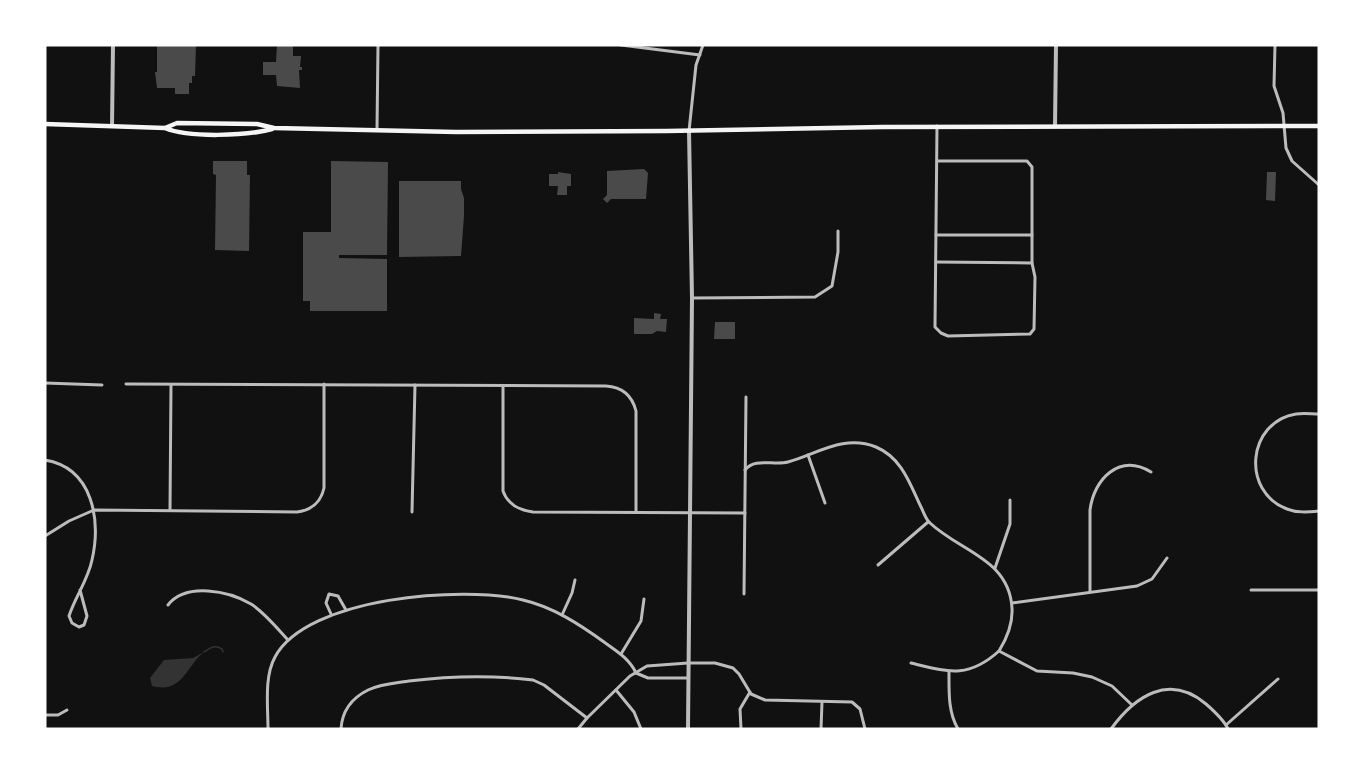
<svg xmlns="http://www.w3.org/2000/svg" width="1364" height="774" font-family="'Times New Roman',serif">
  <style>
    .water { fill: #333 }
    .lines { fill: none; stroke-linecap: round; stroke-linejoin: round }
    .stream { stroke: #333; stroke-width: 1.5 }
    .building { fill: #4a4a4a }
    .minor { stroke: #bcbcbc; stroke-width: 3 }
    .tertiary { stroke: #bcbcbc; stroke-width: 4 }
    .primary { stroke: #f5f5f5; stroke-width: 4.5 }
  </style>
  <rect width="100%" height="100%" fill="#111"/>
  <!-- water -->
  <path class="water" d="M 204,652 C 186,666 183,694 152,686 L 150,678 L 164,660 L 193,658 Z"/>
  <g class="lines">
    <!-- stream -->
    <path class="stream" d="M 204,652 C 211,648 214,644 222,649 L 223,652"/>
  </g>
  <!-- building -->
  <g class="building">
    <path d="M 157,45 L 196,45 L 195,76 L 192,76 L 192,83 L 189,83 L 189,94 L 175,94 L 175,88 L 157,88 L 155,72 L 157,72 Z"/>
    <path d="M 277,45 L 293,45 L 293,56 L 301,56 L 300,67 L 302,67 L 302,70 L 299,70 L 300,88 L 277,86 L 276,75 L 263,75 L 263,62 L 276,62 Z"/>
    <path d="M 213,161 L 247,161 L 247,175 L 250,175 L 249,251 L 215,250 L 216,175 L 213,174 Z"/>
    <path d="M 331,161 L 388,162 L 387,255 L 339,255 L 339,258 L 387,259 L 387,311 L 310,311 L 310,301 L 303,301 L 303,232 L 331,232 Z"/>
    <path d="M 644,169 L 648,173 L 646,199 L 611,199 L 607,203 L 603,199 L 607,195 L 607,171 Z"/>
    <path d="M 558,172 L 571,174 L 571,186 L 567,186 L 567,195 L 557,195 L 558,186 L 549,186 L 549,174 L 558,174 Z"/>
    <path d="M 1267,172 L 1276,172 L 1275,201 L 1266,200 Z"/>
    <path d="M 399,181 L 461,181 L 461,189 L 464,198 L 464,216 L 461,256 L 399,257 Z"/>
    <path d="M 654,313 L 661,314 L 660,319 L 667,319 L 666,332 L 657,331 L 652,334 L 634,334 L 634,318 L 654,319 Z"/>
    <path d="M 715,322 L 735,322 L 735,339 L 714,339 Z"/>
  </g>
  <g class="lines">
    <!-- minor -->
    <g class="minor">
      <path d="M 621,45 L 700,55"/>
      <path d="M 1275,45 L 1274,86 L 1283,113 L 1286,148 L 1292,161 L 1319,185"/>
      <path d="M 937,126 L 935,327 L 941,333 L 948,336 L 1030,334 L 1034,329 L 1035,277 L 1032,263 L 1032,167 L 1027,161 L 937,161"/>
      <path d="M 377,129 L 378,45"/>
      <path d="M 689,131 L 696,65 L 703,45"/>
      <path d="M 936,235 L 1032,235"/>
      <path d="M 936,262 L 1032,263"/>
      <path d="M 692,298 L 815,297 L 832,286 L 838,252 L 838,231"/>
      <path d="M 45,383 L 102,385"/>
      <path d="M 126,384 L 606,386 C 622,387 632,395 636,411 L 636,512"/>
      <path d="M 503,386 L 503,491 C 508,505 519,510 533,512 L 745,513"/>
      <path d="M 1319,414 C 1312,414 1303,413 1296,414 C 1247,422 1241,492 1287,509 C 1297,513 1308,512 1319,511"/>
      <path d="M 808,455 L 825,503"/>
      <path d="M 45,460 C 93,468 101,520 92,560 C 88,580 75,597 69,616 L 72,623 L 79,627 L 84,625 L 87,616 L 80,590"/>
      <path d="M 745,470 C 755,457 774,466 788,462 C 817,454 844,434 876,447 C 902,458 910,484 921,507 C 924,513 926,520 930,523 C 961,552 1009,559 1012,608 C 1013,624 1007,638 999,651 L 1037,671 L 1073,673 L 1092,677 L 1112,686 L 1132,705"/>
      <path d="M 170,510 L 171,385"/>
      <path d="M 412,512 L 415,385"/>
      <path d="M 45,536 L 69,521 L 94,510 L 297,512 C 312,510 321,502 324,488 L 324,384"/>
      <path d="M 878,565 L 928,522"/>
      <path d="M 995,568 L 1010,524 L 1010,500"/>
      <path d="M 1251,590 L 1319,590"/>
      <path d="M 1090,591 L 1090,510 C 1094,479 1119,453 1151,472"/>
      <path d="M 744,594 L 746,397"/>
      <path d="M 1012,603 L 1137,586 L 1152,579 L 1167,558"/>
      <path d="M 168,605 C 186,582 229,591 251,604 C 264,612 277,628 288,640"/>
      <path d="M 331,614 L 326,603 L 329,594 L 338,596 L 346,610"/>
      <path d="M 562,615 L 572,593 L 575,580"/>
      <path d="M 621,654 L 641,621 L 644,599"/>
      <path d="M 911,663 C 948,672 968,679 999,651"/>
      <path d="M 949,672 C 949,692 948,712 958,729"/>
      <path d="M 636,673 L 648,678 L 688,678"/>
      <path d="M 616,690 L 634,712 L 641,729"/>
      <path d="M 45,715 L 58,715 L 67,710"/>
      <path d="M 1226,725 L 1278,679"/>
      <path d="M 268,729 C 268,706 264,677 275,657 C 307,597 464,585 523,600 C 553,607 579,624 604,642 C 616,651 629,658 636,673"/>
      <path d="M 341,729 C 342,711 352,698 368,690 C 380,684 395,683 409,681 C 450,676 491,675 533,680 L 544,685 L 587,718"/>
      <path d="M 578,729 L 587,718 L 630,676 L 647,666 L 688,663 L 715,663 L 733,668 L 739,674 L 751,694 L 765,700 L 852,702 L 860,709 L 865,729"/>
      <path d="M 741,729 L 740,709 L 750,692"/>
      <path d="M 821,729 L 822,702"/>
      <path d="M 1111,729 C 1135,696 1169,673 1206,704 C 1214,711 1224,720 1228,729"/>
    </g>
    <!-- tertiary -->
    <g class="tertiary">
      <path d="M 112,126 L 113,45"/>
      <path d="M 1055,126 L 1056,45"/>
      <path d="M 688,729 L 692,298 L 689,131"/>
    </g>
    <!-- primary -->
    <g class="primary">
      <path d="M 45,124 L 165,128 C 188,138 247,136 272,129"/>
      <path d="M 165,128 L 177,123 L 257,124 L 274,128 L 456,132 L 667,131 L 882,127 L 1319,126"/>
    </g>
  </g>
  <!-- border -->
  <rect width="1364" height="774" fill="none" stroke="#ffffff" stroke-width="93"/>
</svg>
